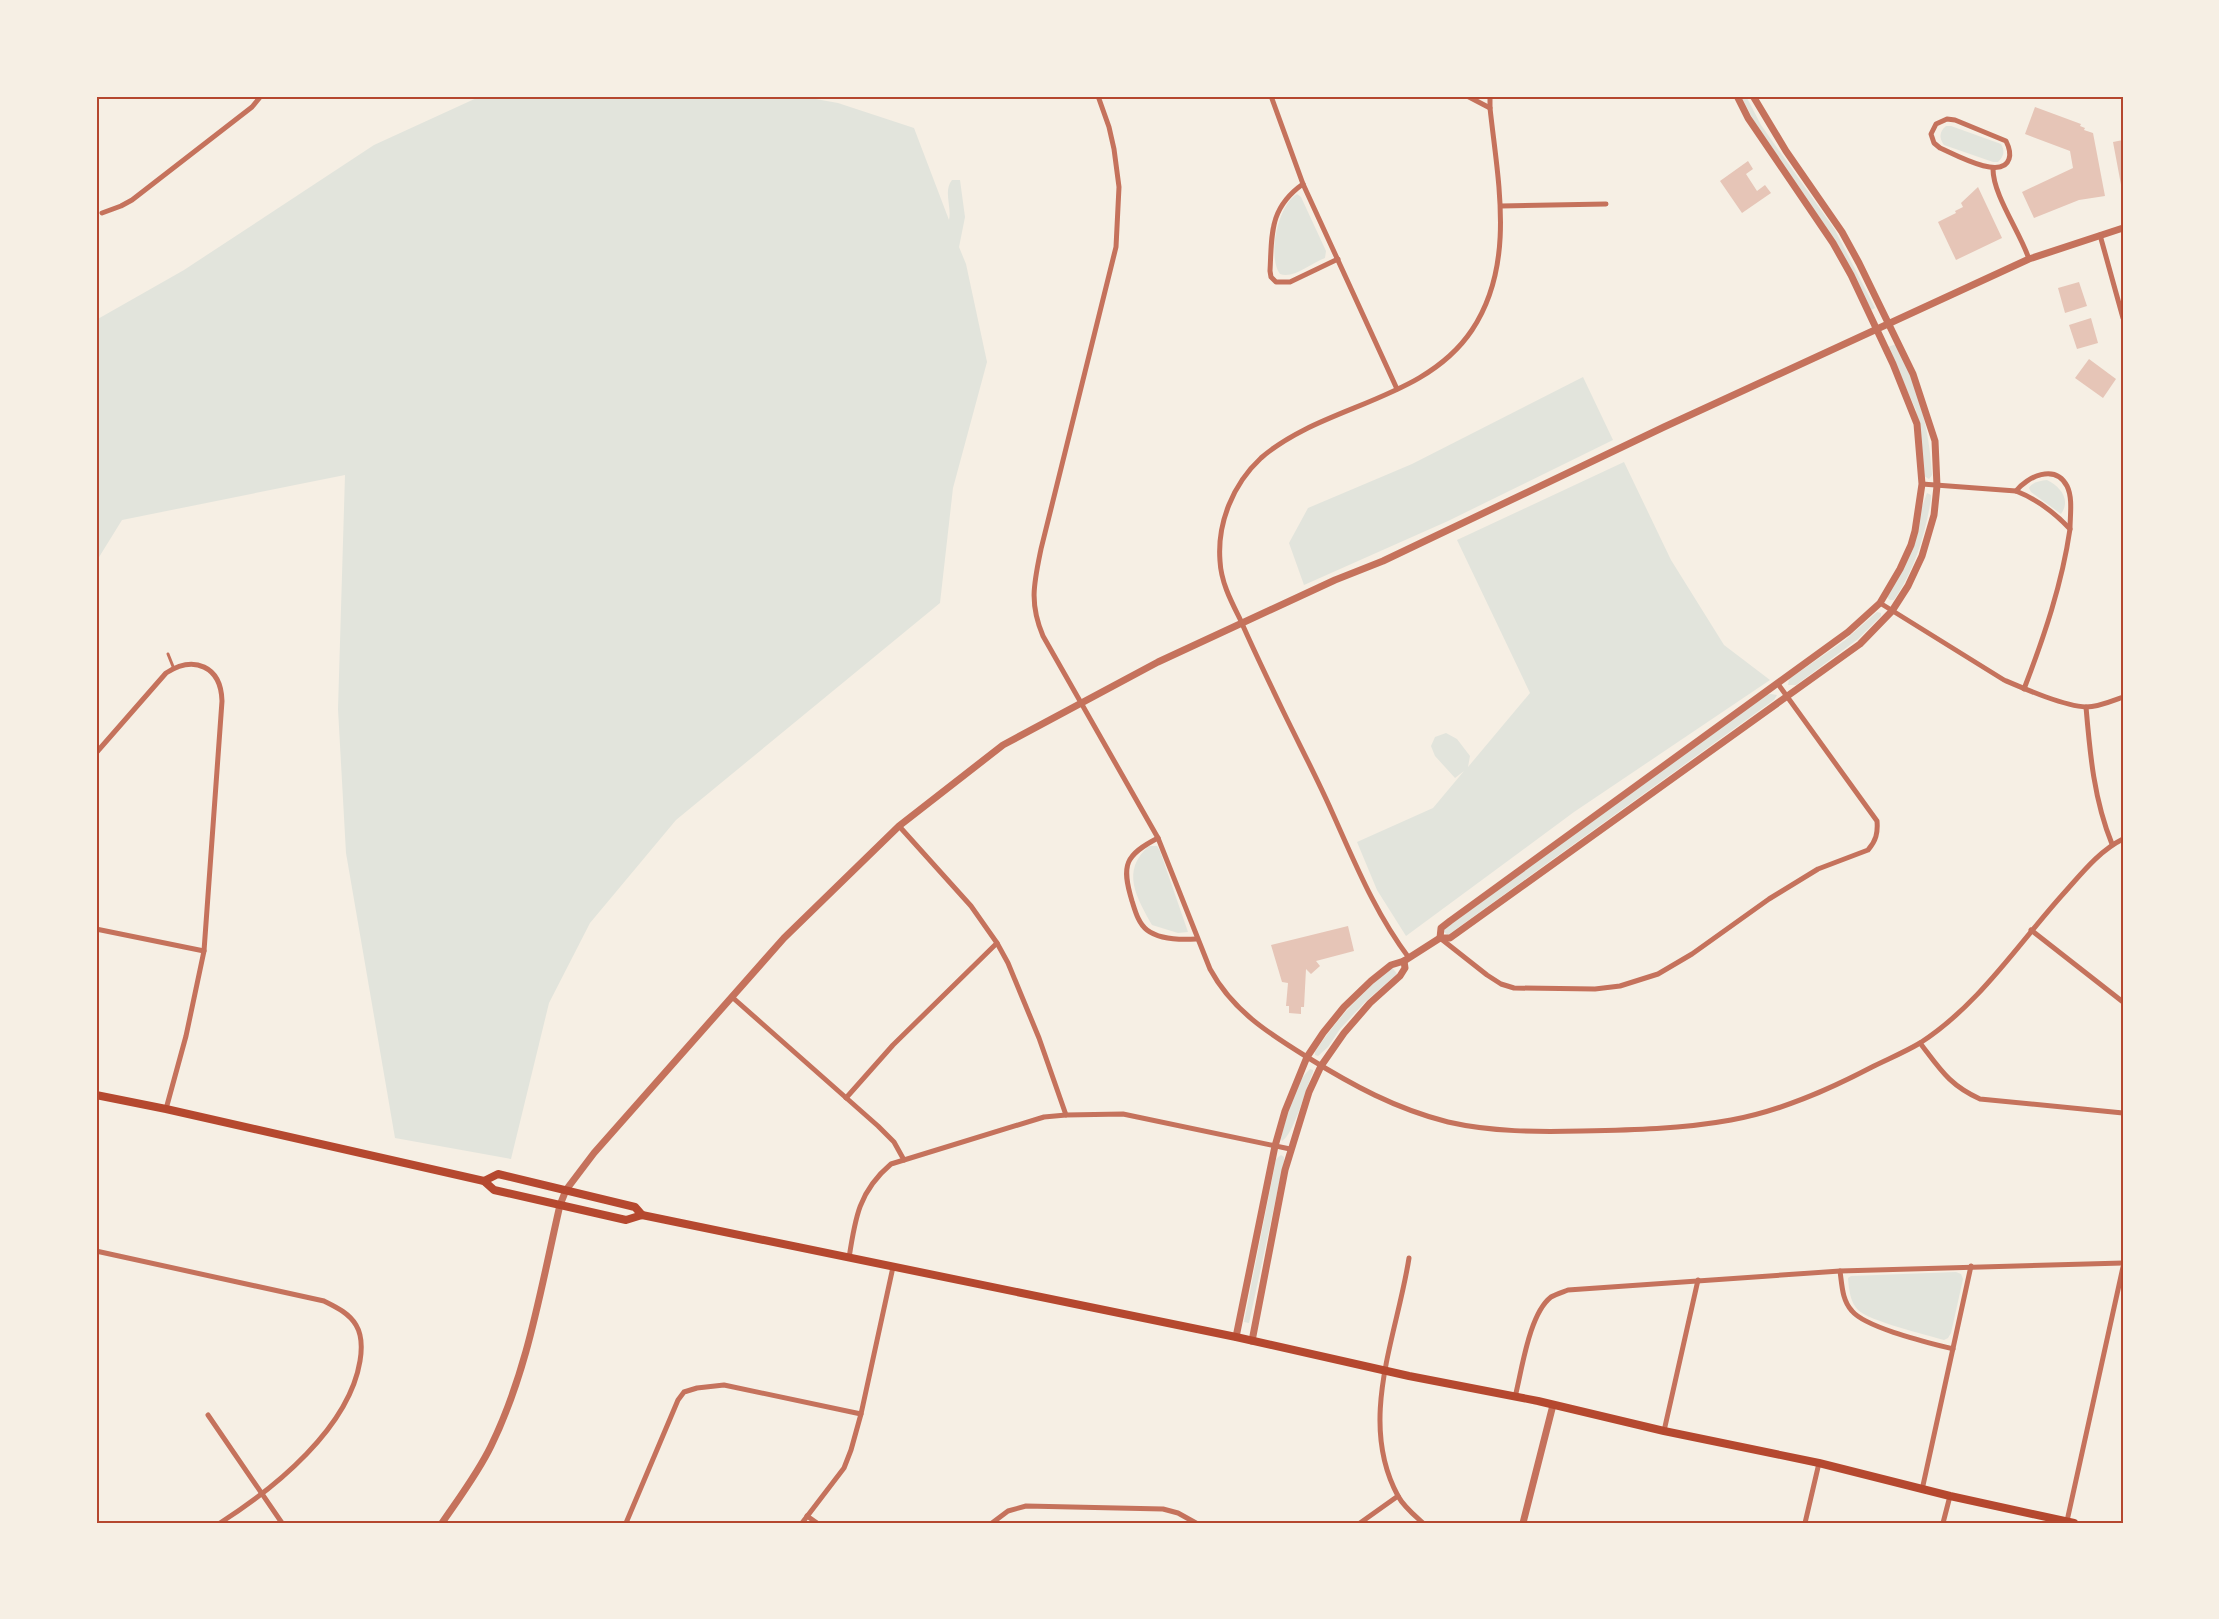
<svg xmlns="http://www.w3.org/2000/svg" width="2219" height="1619" font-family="Jost,sans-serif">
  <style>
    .green { fill: #e2e4dc }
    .building { fill: #e6c5b7 }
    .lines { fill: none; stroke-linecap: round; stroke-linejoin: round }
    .service { stroke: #c5725c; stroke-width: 3 }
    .minor { stroke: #c5725c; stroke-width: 5 }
    .tertiary { stroke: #c5725c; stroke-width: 7 }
    .secondary { stroke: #b5482f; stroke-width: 8 }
    .neatline { fill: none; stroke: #b5482f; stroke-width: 2 }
  </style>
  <rect width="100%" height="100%" fill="#f6efe4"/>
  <!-- green -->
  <g class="green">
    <path d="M 481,96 L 799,96 L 838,103 L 914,128 L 949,220 C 952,207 943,191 952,180 L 960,180 L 965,217 L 959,247 L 966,264 L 987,362 L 953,488 L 940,603 L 676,820 L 590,923 L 549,1003 L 511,1159 L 395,1138 L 346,853 L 338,709 L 345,475 L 122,520 L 96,562 L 96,320 L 184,270 L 374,145 Z"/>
    <path d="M 1741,96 L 1746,96 L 1761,125 L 1835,230 L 1875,308 L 1871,310 L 1837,243 L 1754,121 Z"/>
    <path d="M 1946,126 L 1951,126 L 2001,144 C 2005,151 2004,156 1998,162 L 1993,162 L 1944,145 C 1939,138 1939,132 1946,126 Z"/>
    <path d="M 1297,194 L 1301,197 L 1326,251 L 1325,258 C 1311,263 1294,279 1280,274 C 1267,256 1278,205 1297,194 Z"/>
    <path d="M 1896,344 C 1918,390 1929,424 1932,475 L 1929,479 L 1924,476 L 1916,410 L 1888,347 Z"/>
    <path d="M 1583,377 L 1613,440 L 1448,521 L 1304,585 L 1289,543 L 1308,508 L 1412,464 Z"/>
    <path d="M 1624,462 L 1671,560 L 1724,645 L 1770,680 L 1574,812 L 1406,936 L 1377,890 L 1357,842 L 1433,808 L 1464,771 L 1455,778 L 1435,756 L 1431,746 L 1435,737 L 1446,733 L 1457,739 L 1470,756 L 1468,767 L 1530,693 L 1457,540 Z"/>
    <path d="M 2047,480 C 2061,487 2071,500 2061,514 L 2031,492 L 2029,488 C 2032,482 2040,481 2047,480 Z"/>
    <path d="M 1927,493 L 1931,495 L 1931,499 C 1925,535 1915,569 1894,600 L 1890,600 L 1887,597 L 1897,577 Z"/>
    <path d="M 1877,612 L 1881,613 L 1881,616 L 1858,639 L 1796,685 L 1788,685 L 1789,679 L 1844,641 Z"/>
    <path d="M 1771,694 L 1777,695 L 1774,700 L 1452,932 L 1448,935 L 1444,932 L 1444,929 L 1766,695 Z"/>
    <path d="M 1149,846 L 1157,846 L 1160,851 L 1188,932 L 1178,933 L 1152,925 C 1137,898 1120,871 1149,846 Z"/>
    <path d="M 1392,967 L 1397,974 L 1365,1002 L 1340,1029 L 1328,1047 L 1318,1056 L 1315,1055 L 1315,1052 C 1337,1018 1361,994 1392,967 Z"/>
    <path d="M 1310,1069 L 1313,1070 L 1313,1072 C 1306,1088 1294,1134 1282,1141 L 1281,1139 C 1287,1115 1292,1086 1310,1069 Z"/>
    <path d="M 1281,1155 L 1284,1157 L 1284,1161 L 1249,1323 L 1244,1322 L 1276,1159 Z"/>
    <path d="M 1956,1272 L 1961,1274 L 1963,1279 L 1951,1333 L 1948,1338 L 1944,1340 C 1927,1335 1869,1321 1858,1310 C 1850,1302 1849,1289 1848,1278 L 1851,1276 Z"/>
  </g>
  <!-- building -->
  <g class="building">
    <path d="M 2035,107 L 2081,124 L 2080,126 L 2085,128 L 2084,130 L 2093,133 L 2105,196 L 2079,200 L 2034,218 L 2022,192 L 2073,168 L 2070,151 L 2025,134 Z"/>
    <path d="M 2123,140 L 2123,190 L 2122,190 L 2113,142 Z"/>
    <path d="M 1748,161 L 1753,169 L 1746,174 L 1757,191 L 1765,185 L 1771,193 L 1742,213 L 1720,181 Z"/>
    <path d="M 1978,187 L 2002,238 L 1956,260 L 1938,222 L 1956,213 L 1955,211 L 1963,207 L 1961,203 Z"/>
    <path d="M 2079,282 L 2087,306 L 2065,313 L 2058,288 Z"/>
    <path d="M 2091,318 L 2098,343 L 2077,349 L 2069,325 Z"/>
    <path d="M 2089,359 L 2116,379 L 2103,398 L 2075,378 Z"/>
    <path d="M 1348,926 L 1354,951 L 1316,961 L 1320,966 L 1311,974 L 1306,969 L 1304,1007 L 1301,1007 L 1301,1014 L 1289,1013 L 1289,1006 L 1286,1006 L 1288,983 L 1282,982 L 1271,945 Z"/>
  </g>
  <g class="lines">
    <!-- service -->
    <path class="service" d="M 168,654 L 174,669"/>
    <!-- minor -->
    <g class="minor">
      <path d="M 1098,96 L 1109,127 L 1114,149 L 1119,187 L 1116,247 L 1041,549 C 1034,583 1029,603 1043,636 L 1158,838 L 1210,969 C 1232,1010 1268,1033 1307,1057 C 1352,1085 1396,1109 1448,1122 C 1492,1132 1537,1132 1582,1131 C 1632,1130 1682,1129 1731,1120 C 1781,1111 1828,1090 1872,1067 C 1888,1059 1905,1052 1920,1043 C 1979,1005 2018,944 2064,893 C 2082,873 2099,851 2123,839"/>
      <path d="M 1271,96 L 1303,184 L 1397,389"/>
      <path d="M 1467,96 L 1490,108"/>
      <path d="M 1947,119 L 1955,120 L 2006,141 C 2009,147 2011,153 2009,159 C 2002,181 1954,154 1940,148 L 1934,143 L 1931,134 L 1936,124 Z"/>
      <path d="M 1993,169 C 1993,195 2020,232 2029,259"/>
      <path d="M 1303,184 C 1269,208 1272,234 1270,271 L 1271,277 L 1276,282 L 1290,282 L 1338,259"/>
      <path d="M 1501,206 L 1606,204"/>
      <path d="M 102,213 L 121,206 L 132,200 L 252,107 L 261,96"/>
      <path d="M 2100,235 L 2123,318"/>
      <path d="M 1922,484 L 2016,491 C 2036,499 2055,513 2070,529 C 2062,584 2044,637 2024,689"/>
      <path d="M 2016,491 C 2027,477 2055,463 2067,486 C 2073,498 2070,516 2070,529"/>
      <path d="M 1880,603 L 2004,680 C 2025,689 2064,706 2086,707 C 2098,707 2112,701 2123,697"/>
      <path d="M 2086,707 C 2090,754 2094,800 2112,844"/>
      <path d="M 96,753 L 166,673 C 194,655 221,666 222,701 L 204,951 L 186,1036 L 166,1109"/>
      <path d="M 899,826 L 971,906 L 997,943 L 1008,963 L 1039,1038 L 1066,1115"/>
      <path d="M 1158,838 C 1125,855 1121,865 1132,901 C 1135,910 1138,923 1147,930 C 1160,940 1180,940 1196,939"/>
      <path d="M 96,929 L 204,951"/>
      <path d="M 2031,930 L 2123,1002"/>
      <path d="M 1440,938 L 1487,975 L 1501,984 L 1514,988 L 1595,989 L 1620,986 L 1658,974 L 1692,954 L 1769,899 L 1818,869 L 1868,850 C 1876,841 1878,833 1877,821 L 1778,684"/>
      <path d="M 1409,958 C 1375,913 1355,863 1332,812 C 1317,778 1300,746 1284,713 C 1269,682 1254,651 1240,619 C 1231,601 1221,582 1220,561 C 1217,523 1233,484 1261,458 C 1323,404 1424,402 1472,330 C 1516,264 1498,182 1490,108 L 1490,96"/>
      <path d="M 732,997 L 878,1126 L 894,1142 L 904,1160"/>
      <path d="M 1920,1043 C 1940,1069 1949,1085 1980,1099 L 2123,1113"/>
      <path d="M 846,1098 L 893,1045 L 997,943"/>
      <path d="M 96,1251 L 324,1301 C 336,1307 349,1313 356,1325 C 362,1335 362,1349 360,1361 C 349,1428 275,1488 220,1523"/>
      <path d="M 849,1258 C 855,1218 859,1191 891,1164 L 1044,1117 L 1066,1115 L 1123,1114 L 1290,1149"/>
      <path d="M 1409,1258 C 1397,1336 1357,1421 1398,1496 C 1404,1507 1414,1515 1423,1523"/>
      <path d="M 1840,1271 C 1842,1285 1842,1300 1852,1311 C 1866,1328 1930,1343 1953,1349"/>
      <path d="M 1515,1397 C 1522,1370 1529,1314 1551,1297 C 1556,1294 1563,1292 1568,1290 L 1840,1271 L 2123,1263"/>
      <path d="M 208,1415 L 282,1523"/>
      <path d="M 1664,1431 L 1698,1280"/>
      <path d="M 1922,1490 L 1971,1266"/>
      <path d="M 807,1516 L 817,1523"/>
      <path d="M 96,1520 L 97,1523"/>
      <path d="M 2067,1521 L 2123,1267"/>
      <path d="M 626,1523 L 678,1400 L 684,1392 L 697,1388 L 724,1385 L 861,1414"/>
      <path d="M 802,1523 L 844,1468 L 851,1450 L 861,1414 L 893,1267"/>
      <path d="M 992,1523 L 1008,1511 L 1026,1506 L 1163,1509 L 1178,1513 L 1196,1523"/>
      <path d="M 1360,1523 L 1398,1496"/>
      <path d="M 1805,1523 L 1819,1463"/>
      <path d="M 1943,1523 L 1950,1496"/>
    </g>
    <!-- tertiary -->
    <g class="tertiary">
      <path d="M 1440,938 L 1441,928 L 1450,921 L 1848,632 L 1880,603 L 1900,569 L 1911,545 L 1915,531 L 1922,484 L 1917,424 L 1893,364 L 1851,275 L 1833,243 L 1748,118 L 1737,96"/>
      <path d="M 1236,1337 L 1275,1146 L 1285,1111 L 1307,1057 L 1323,1033 L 1344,1007 L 1371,981 L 1391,965 L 1404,961 L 1440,938 L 1450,938 L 1860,644 L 1892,611 L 1908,586 L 1922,556 L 1934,515 L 1937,486 L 1935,441 L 1913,374 L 1859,263 L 1842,232 L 1786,151 L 1753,96"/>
      <path d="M 1252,1341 L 1285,1170 L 1309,1092 L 1321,1066 L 1344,1033 L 1370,1003 L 1400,976 L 1405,968 L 1404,961"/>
      <path d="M 442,1523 C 459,1498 478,1473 491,1446 C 528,1370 541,1287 560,1205 L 566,1190 L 594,1153 L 784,938 L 899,826 L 1003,745 L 1158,662 L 1335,580 L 1383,561 L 1664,427 L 2029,259 L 2123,228"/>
      <path d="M 1523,1523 L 1553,1405"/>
    </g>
    <!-- secondary -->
    <g class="secondary">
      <path d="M 96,1095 L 166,1109 L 484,1181 L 494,1190 L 626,1220 L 642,1215 L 1236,1337 L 1409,1376 L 1538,1401 L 1664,1431 L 1819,1463 L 1950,1496 L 2074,1523"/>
      <path d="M 484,1181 L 498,1174 L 635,1207 L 642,1215"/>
    </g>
  </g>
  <!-- border -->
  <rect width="2219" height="1619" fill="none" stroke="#f6efe4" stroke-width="195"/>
  <rect x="98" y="98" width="2024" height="1424" class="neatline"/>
</svg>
